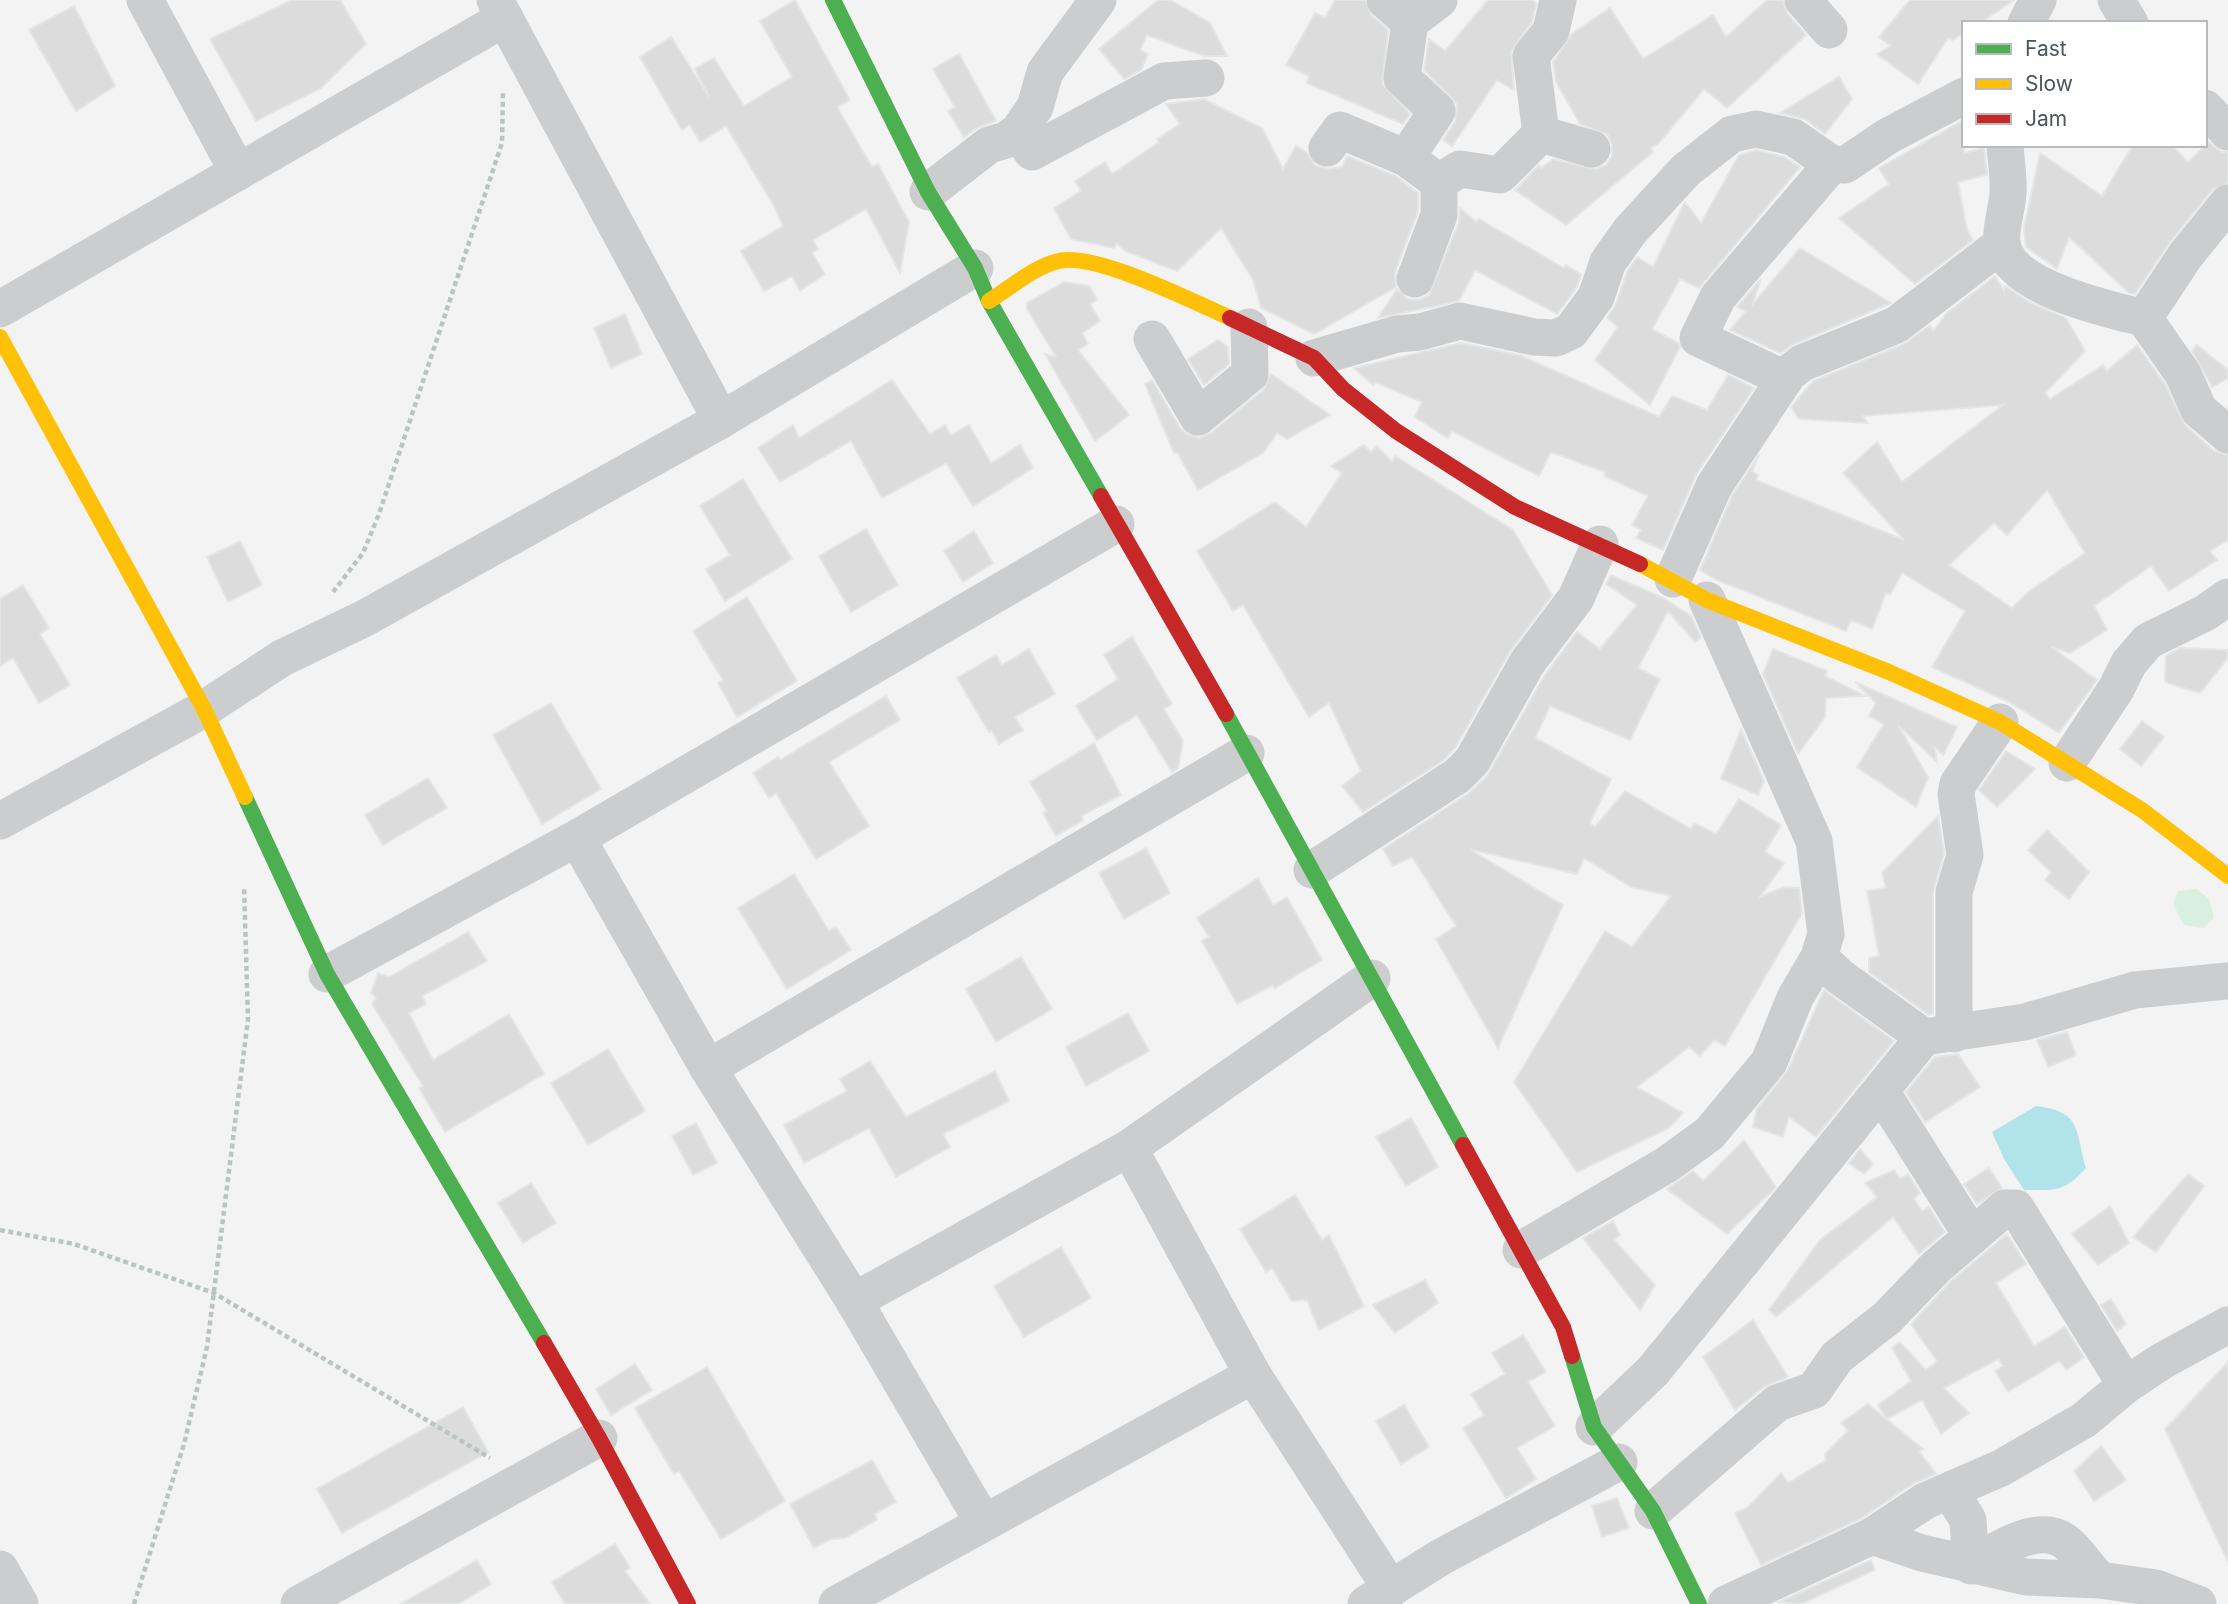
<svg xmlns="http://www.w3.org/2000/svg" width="2228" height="1604" font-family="Inter,sans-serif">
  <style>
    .green { fill: #d9f0e0 }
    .water { fill: #b1e3ea }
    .building { fill: #dcdcdd; stroke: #e4e5e5; stroke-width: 2; fill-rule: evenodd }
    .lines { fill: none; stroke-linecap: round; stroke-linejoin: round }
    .path { stroke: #bac5c1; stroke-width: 4.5; stroke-dasharray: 5 3.5; stroke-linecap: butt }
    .street { stroke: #cbcdce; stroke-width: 37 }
    .fast { stroke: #4caf50; stroke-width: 16 }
    .slow { stroke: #ffc107; stroke-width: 16 }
    .jam { stroke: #c62828; stroke-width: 16 }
  </style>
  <rect width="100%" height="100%" fill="#f3f3f3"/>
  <!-- green -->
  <path class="green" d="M 2197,889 L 2209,899 L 2214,918 L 2203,928 L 2184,925 L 2173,904 L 2178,891 Z"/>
  <!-- water -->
  <path class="water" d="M 2036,1106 C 2082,1112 2075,1129 2086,1168 C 2063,1193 2056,1190 2024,1190 L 2004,1159 L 1992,1132 Z"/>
  <!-- building -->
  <g class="building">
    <path d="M 292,0 L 340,0 L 366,44 L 321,88 L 256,121 L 210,39 Z"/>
    <path d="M 795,0 L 850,100 L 837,107 L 872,167 L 878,164 L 909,222 L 900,273 L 866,209 L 813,240 L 818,249 L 812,253 L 825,274 L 800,291 L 792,276 L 764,291 L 741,251 L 783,226 L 774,206 L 726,126 L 700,142 L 690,125 L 682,130 L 640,57 L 671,37 L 709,97 L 695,69 L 714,58 L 744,106 L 792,77 L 760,21 Z"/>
    <path d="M 1158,0 L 1170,0 L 1210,23 L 1227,56 L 1204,56 L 1147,35 L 1140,50 L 1148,54 L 1141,70 L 1124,79 L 1099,49 Z"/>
    <path d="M 1335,0 L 1365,0 L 1371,15 L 1388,30 L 1382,84 L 1410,114 L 1403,124 L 1307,83 L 1309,76 L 1286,65 L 1315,13 L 1325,18 Z"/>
    <path d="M 1488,0 L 1533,0 L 1536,4 L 1532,22 L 1511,51 L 1514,90 L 1497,80 L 1452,146 L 1443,140 L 1455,122 L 1457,104 L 1424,70 L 1429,39 L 1445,51 Z"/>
    <path d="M 1767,0 L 1783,0 L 1787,13 L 1806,35 L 1727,108 L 1704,89 L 1659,143 L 1651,148 L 1653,152 L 1566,225 L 1515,190 L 1539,165 L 1541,168 L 1553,159 L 1596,169 L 1606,165 L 1612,156 L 1612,145 L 1608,135 L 1580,124 L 1556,82 L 1553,62 L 1572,34 L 1610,8 L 1643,59 L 1713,15 L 1726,37 Z"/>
    <path d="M 1910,0 L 2014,0 L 1980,23 L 1964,23 L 1964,33 L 1952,40 L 1948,38 L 1918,84 L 1877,54 L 1891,46 L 1879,37 Z"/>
    <path d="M 74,6 L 115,86 L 76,111 L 29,30 Z"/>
    <path d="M 959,54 L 996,121 L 977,128 L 964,137 L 948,111 L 955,107 L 933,69 Z"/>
    <path d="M 1839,77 L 1852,99 L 1825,134 L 1805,119 L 1780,113 Z"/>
    <path d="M 1204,99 L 1262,128 L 1283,169 L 1296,146 L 1307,153 L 1315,165 L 1326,169 L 1342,167 L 1347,156 L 1396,176 L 1418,193 L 1418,211 L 1395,272 L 1396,287 L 1314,334 L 1261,308 L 1253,280 L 1221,228 L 1177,271 L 1125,251 L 1117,243 L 1114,248 L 1071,239 L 1054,208 L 1081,191 L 1075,181 L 1105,162 L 1112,174 L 1159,142 L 1157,139 L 1180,124 L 1166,104 Z"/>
    <path d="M 1964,120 L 1964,153 L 1984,148 L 1987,175 L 1958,182 L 1967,230 L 1973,240 L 1915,284 L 1839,218 L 1889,184 L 1879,168 Z"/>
    <path d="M 2209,142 L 2222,152 L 2228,152 L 2228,183 L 2212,190 L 2169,243 L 2135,294 L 2129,293 L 2069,237 L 2057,269 L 2026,247 L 2024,228 L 2040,153 L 2102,196 L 2133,145 L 2172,145 L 2188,162 Z"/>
    <path d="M 1756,150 L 1784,157 L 1800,167 L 1699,288 L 1680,279 L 1652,329 L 1678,343 L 1680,347 L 1650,405 L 1595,360 L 1618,327 L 1607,318 L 1616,304 L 1627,272 L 1637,257 L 1653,267 L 1685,202 L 1701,223 L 1739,155 Z"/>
    <path d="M 1460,208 L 1476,222 L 1479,219 L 1564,268 L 1566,265 L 1581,275 L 1577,287 L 1557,314 L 1475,270 L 1459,301 L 1378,318 L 1397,289 L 1408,299 L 1419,300 L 1429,295 L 1459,222 Z"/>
    <path d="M 1800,248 L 1891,303 L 1794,344 L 1780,353 L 1730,330 L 1746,311 L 1737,307 L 1761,279 L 1752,305 Z"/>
    <path d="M 1995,276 L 2004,291 L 2005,286 L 2031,303 L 2066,318 L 2085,351 L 2045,393 L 2050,399 L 2103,365 L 2107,371 L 2137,345 L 2165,384 L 2185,425 L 2214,451 L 2228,455 L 2228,540 L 2210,551 L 2217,560 L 2169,591 L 2151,566 L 2094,606 L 2107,630 L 2070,653 L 2051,647 L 2097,680 L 2059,733 L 2009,702 L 1932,667 L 1965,611 L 1902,573 L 1890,595 L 1886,593 L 1872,629 L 1851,620 L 1846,631 L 1717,580 L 1700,570 L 1732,496 L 1759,455 L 1752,471 L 1758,475 L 1756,480 L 1904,540 L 1843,473 L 1877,442 L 1902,482 L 2003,405 L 1863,416 L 1867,423 L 1799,419 L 1791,407 L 1813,381 L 1904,344 L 1929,326 L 1934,330 L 1947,313 ZM 2047,490 L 2085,553 L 2028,592 L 2012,608 L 1949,565 L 1994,523 L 2007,535 Z"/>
    <path d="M 1064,282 L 1089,286 L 1097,300 L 1090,304 L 1100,321 L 1082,333 L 1088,344 L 1078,350 L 1129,415 L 1095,441 L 1045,354 L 1056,357 L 1027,309 L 1027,303 Z"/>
    <path d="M 625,314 L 642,354 L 611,368 L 594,328 Z"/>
    <path d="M 1218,340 L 1228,347 L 1229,364 L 1204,385 L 1188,359 Z"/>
    <path d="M 1461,343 L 1519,355 L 1659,417 L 1672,396 L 1707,410 L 1728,375 L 1754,388 L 1696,475 L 1663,550 L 1636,538 L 1641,530 L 1632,525 L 1648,496 L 1604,476 L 1605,472 L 1551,452 L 1539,476 L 1452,431 L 1448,438 L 1415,417 L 1422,402 L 1375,382 L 1373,385 L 1354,368 Z"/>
    <path d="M 2197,345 L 2228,370 L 2228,378 L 2212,387 L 2192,351 Z"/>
    <path d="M 1271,374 L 1330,415 L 1287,439 L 1277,433 L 1263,453 L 1198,490 L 1177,452 L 1174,453 L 1145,384 L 1152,380 L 1180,428 L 1188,435 L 1200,438 L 1211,433 L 1263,390 Z"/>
    <path d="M 892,380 L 930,434 L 945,425 L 951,435 L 969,425 L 991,463 L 1020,445 L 1033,468 L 973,506 L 946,463 L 882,498 L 851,441 L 780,482 L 758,448 L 793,425 L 799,438 Z"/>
    <path d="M 1364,445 L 1371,452 L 1377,446 L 1392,462 L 1395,456 L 1513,530 L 1552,595 L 1509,653 L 1455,748 L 1444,760 L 1363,812 L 1342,786 L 1361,771 L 1329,703 L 1309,717 L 1243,605 L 1233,611 L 1197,551 L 1275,502 L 1306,527 L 1342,473 L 1331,466 Z"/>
    <path d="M 743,479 L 792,559 L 725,601 L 706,569 L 730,555 L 700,506 Z"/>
    <path d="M 866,529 L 898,585 L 851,612 L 819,556 Z"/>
    <path d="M 974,531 L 993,563 L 963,582 L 944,551 Z"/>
    <path d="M 240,541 L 262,585 L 228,602 L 207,557 Z"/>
    <path d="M 1611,575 L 1663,598 L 1691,616 L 1701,637 L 1695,642 L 1668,611 L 1638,668 L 1660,679 L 1630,740 L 1550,706 L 1535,738 L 1611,779 L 1590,823 L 1595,827 L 1625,791 L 1691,829 L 1694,823 L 1716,834 L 1739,799 L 1781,825 L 1765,852 L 1784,863 L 1760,897 L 1784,887 L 1799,888 L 1802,913 L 1725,1046 L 1714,1040 L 1700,1056 L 1689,1047 L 1637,1087 L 1683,1113 L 1669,1128 L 1577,1172 L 1514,1082 L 1605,931 L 1632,947 L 1671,896 L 1631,887 L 1584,858 L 1577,874 L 1469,849 L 1563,905 L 1498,1048 L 1436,939 L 1456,926 L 1412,857 L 1393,866 L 1383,849 L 1469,793 L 1487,776 L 1545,675 L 1577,632 L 1600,649 L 1637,605 L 1606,584 Z"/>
    <path d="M 23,585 L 49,628 L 40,634 L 70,685 L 39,703 L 13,658 L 0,666 L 0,599 Z"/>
    <path d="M 747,597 L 797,681 L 737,717 L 718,683 L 723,680 L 693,631 Z"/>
    <path d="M 1132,637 L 1172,704 L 1164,709 L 1183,741 L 1178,768 L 1172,772 L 1137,715 L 1097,740 L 1076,706 L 1118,679 L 1104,655 Z"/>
    <path d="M 2180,648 L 2228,650 L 2228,658 L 2200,693 L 2165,682 L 2166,656 Z"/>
    <path d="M 1029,649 L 1055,694 L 1015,717 L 1023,730 L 999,744 L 992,731 L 989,732 L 957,678 L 996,655 L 1002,665 Z"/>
    <path d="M 1773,649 L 1827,671 L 1825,676 L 1865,696 L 1826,698 L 1825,717 L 1798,754 L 1763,674 Z"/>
    <path d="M 1855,682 L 1957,727 L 1943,755 L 1935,747 L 1937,762 L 1898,725 L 1928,777 L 1916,807 L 1857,767 L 1884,724 L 1869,716 L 1876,703 Z"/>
    <path d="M 886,696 L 900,720 L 829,762 L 869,826 L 816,859 L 776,793 L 769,798 L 753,773 L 778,757 L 780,760 Z"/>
    <path d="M 551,703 L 601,789 L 542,824 L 493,735 Z"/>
    <path d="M 2142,721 L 2164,737 L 2141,766 L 2120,749 Z"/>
    <path d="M 1741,729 L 1764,781 L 1758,795 L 1721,779 Z"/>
    <path d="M 1094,743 L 1121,795 L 1081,816 L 1083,820 L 1056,836 L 1043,813 L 1047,811 L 1030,782 Z"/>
    <path d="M 2006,751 L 2035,769 L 1997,807 L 1979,790 Z"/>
    <path d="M 428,778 L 447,808 L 383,845 L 365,815 Z"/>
    <path d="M 1938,816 L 1944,853 L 1933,892 L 1933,1014 L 1929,1015 L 1869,972 L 1869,958 L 1879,956 L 1867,891 L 1886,888 L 1882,873 Z"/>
    <path d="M 2047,830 L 2089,872 L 2069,899 L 2045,880 L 2051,872 L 2028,850 Z"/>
    <path d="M 1146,848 L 1170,893 L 1124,919 L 1099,873 Z"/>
    <path d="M 794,874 L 829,931 L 836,927 L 851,950 L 787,989 L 738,908 Z"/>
    <path d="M 1258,878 L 1273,905 L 1287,897 L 1322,960 L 1275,988 L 1273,985 L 1237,1004 L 1202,941 L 1209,937 L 1197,918 Z"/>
    <path d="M 468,932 L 487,961 L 422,996 L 426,1004 L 409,1013 L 433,1060 L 509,1014 L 544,1074 L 445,1132 L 419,1088 L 423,1086 L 372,1004 L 376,998 L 371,993 L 378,973 L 389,977 Z"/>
    <path d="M 1021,957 L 1052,1009 L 996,1042 L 966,989 Z"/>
    <path d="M 1824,990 L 1894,1041 L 1816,1137 L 1789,1117 L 1783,1137 L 1753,1127 L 1757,1109 L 1788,1070 Z"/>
    <path d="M 1128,1013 L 1149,1051 L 1086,1086 L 1066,1047 Z"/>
    <path d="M 2067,1032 L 2076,1055 L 2048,1067 L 2037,1040 Z"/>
    <path d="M 608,1049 L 645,1111 L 588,1145 L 551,1083 Z"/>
    <path d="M 1958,1054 L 1980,1087 L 1925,1122 L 1906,1092 L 1935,1057 Z"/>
    <path d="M 870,1061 L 906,1117 L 995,1071 L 1009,1101 L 943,1134 L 950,1147 L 896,1177 L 869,1128 L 804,1163 L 784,1125 L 847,1091 L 840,1079 Z"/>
    <path d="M 1411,1118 L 1438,1167 L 1406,1186 L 1376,1137 Z"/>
    <path d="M 696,1123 L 717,1163 L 693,1175 L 672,1136 Z"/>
    <path d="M 1744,1140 L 1776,1187 L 1727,1234 L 1667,1189 L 1693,1171 L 1703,1181 Z"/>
    <path d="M 1860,1149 L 1873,1164 L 1864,1174 L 1849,1163 Z"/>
    <path d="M 1989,1168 L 2002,1188 L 1977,1204 L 1964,1184 Z"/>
    <path d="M 1894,1170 L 1900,1179 L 1908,1174 L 1920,1193 L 1914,1199 L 1922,1211 L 1929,1207 L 1945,1232 L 1919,1254 L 1893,1217 L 1776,1317 L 1769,1310 L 1820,1240 L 1877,1197 L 1865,1183 Z"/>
    <path d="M 2188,1174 L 2204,1186 L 2156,1252 L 2133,1237 Z"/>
    <path d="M 531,1183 L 556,1223 L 523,1243 L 498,1203 Z"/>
    <path d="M 1295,1195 L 1322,1240 L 1329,1235 L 1364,1306 L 1319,1330 L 1307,1300 L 1292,1301 L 1272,1268 L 1266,1272 L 1240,1229 Z"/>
    <path d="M 2110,1206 L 2129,1243 L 2098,1265 L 2072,1234 Z"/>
    <path d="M 1613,1221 L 1620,1235 L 1614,1240 L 1655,1285 L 1640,1310 L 1583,1238 Z"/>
    <path d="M 2007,1234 L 2026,1264 L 1996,1283 L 2034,1346 L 2065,1327 L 2084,1357 L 2067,1370 L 2059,1361 L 2008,1392 L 1995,1371 L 2003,1366 L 1998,1359 L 1944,1388 L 1969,1413 L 1941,1434 L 1922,1400 L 1887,1419 L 1878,1405 L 1911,1381 L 1892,1348 L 1900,1342 L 1926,1370 L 1937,1361 L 1911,1324 L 1950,1282 Z"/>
    <path d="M 1061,1247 L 1091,1298 L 1024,1337 L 994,1286 Z"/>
    <path d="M 1425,1280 L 1438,1303 L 1395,1333 L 1373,1305 Z"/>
    <path d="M 2111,1299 L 2126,1324 L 2117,1331 L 2101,1305 Z"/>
    <path d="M 1753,1320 L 1788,1377 L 1764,1387 L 1735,1410 L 1703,1357 Z"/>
    <path d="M 1523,1335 L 1546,1372 L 1528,1382 L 1555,1426 L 1517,1448 L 1536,1479 L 1506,1498 L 1463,1428 L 1484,1415 L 1471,1394 L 1505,1374 L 1492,1353 Z"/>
    <path d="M 2228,1362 L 2228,1562 L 2165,1429 Z"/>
    <path d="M 635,1364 L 652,1390 L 611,1415 L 596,1389 Z"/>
    <path d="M 707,1367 L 785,1501 L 721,1539 L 679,1471 L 674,1474 L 635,1408 Z"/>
    <path d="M 1868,1404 L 1923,1449 L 1919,1451 L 1936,1474 L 1914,1483 L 1862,1518 L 1761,1565 L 1735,1513 L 1747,1508 L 1781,1473 L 1788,1483 L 1826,1460 L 1825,1454 L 1848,1431 L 1841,1423 Z"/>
    <path d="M 1404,1405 L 1429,1447 L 1401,1464 L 1376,1421 Z"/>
    <path d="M 463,1407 L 488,1452 L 342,1533 L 317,1489 Z"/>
    <path d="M 2101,1446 L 2126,1480 L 2094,1501 L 2074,1471 Z"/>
    <path d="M 872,1460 L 896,1502 L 875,1514 L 877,1520 L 845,1538 L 832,1539 L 814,1548 L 790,1504 Z"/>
    <path d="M 1617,1498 L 1629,1528 L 1602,1537 L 1592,1506 Z"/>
    <path d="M 615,1544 L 630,1568 L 625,1571 L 650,1604 L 565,1604 L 552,1582 Z"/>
    <path d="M 477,1560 L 491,1584 L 458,1604 L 401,1604 Z"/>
    <path d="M 1871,1560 L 1875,1570 L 1801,1604 L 1779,1602 Z"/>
  </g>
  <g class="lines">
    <!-- path -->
    <g class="path">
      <path d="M 333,592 L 363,553 L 379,514 L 502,143 L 503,92"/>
      <path d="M 0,1230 L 74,1244 L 214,1293 L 490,1458"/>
      <path d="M 134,1604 L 184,1444 L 207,1347 L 248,1019 L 244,886"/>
    </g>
    <!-- street -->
    <g class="street">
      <path d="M 145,0 L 238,172"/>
      <path d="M 495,0 L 721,420"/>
      <path d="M 1385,0 L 1410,22"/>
      <path d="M 1558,0 L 1551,31 L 1531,56 L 1541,134 L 1592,149"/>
      <path d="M 1803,0 L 1829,30"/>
      <path d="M 2116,0 L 2130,23"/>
      <path d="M 2026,23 L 2038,0"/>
      <path d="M 2205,108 L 2228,132"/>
      <path d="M 1018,132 L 1032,152 L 1164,81 L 1206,78"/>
      <path d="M 2005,145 C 2006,161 2009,178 2008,194 C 2007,209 2000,228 2002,243 C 2008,288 2107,309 2144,318 L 2183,374 L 2199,410 L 2228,435"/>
      <path d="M 1327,148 L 1340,130 L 1406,158 L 1439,182 L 1439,215 L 1415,279"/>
      <path d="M 1406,158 L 1437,111 L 1402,78 L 1410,22 L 1439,0"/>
      <path d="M 1439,182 L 1460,169 L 1500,175 L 1541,134"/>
      <path d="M 928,192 L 989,145 L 1006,140 L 1018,132 L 1035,107 L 1045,72 L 1098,0"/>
      <path d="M 0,309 L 505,18"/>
      <path d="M 2144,318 L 2185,256 L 2228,203"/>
      <path d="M 1152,339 L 1198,417 L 1250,374 L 1249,327"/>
      <path d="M 1314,358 L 1397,334 L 1420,332 L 1460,321 L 1534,337 L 1556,338 L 1571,331 L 1596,297 L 1608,262 L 1630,231 L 1686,170 L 1732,134 L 1756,129 L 1793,137 L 1832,164 L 1845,165 L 1888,136 L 1964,96"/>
      <path d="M 1785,379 L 1698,338 L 1718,297 L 1832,164"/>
      <path d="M 1673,579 L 1714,486 L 1788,374 L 1802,363 L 1896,325 L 2002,244"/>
      <path d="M 1707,600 L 1814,841 L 1826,934 L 1819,957 L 1839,976 L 1924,1037"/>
      <path d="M 2067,763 L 2116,689 L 2129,663 L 2148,641 L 2205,613 L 2228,597"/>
      <path d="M 0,821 L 204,709 L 282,658 L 365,618 L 721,420 L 975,268"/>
      <path d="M 577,838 L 708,1068 L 854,1301 L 983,1522"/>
      <path d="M 1312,870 L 1457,776 L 1472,761 L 1527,663 L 1576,598 L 1600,544"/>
      <path d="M 327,974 L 577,838 L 1116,524"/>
      <path d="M 1954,1034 L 1954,892 L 1965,855 L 1956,794 L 1958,784 L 2000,722"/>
      <path d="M 708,1068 L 1246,753"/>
      <path d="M 1882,1093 L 1972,1236"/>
      <path d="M 1129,1148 L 1253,1375 L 1391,1589"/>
      <path d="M 1521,1250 L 1666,1165 L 1709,1134 L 1769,1062 L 1795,998 L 1819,957"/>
      <path d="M 854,1301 L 1129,1148 L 1372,978"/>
      <path d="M 1594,1427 L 1653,1371 L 1924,1037 L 2025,1022 L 2135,990 L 2228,981"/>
      <path d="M 1950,1491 L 1968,1520 L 1971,1566 C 1994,1551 2040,1520 2067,1543 C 2079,1553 2088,1569 2100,1580 L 2156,1588 L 2198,1604"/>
      <path d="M 1653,1511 L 1777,1403 L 1814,1390 L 1837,1357 L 1887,1318 L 1936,1267 L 2005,1208 L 2016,1208 L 2126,1385"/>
      <path d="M 1872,1536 L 1922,1553 L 2026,1577 L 2100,1580"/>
      <path d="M 0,1569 L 20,1604"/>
      <path d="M 299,1604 L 599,1438"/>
      <path d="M 837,1604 L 1253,1375"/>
      <path d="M 1366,1604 L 1441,1557 L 1619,1462"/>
      <path d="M 1726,1604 L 1872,1536 L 1925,1501 L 2001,1468 L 2084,1420 L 2126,1385 L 2162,1361 L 2228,1325"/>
    </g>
    <!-- fast -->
    <g class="fast">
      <path d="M 833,0 L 928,192 L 975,268 L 989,301 L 1101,496"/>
      <path d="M 1226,714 L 1463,1145"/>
      <path d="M 245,797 L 327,974 L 544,1343"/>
      <path d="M 1572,1356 L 1594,1427 L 1653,1511 L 1699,1604"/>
    </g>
    <!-- slow -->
    <g class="slow">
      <path d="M 989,301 C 1010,288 1035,266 1059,261 C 1095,252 1194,302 1230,318"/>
      <path d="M 0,337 L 204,709 L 245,797"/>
      <path d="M 1640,564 L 1707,600 L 1889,672 L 2000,722 L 2142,810 L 2228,876"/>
    </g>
    <!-- jam -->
    <g class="jam">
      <path d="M 1230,318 L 1314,358 L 1343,389 L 1396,431 L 1515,507 L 1640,564"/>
      <path d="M 1101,496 L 1226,714"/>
      <path d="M 1463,1145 L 1563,1327 L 1572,1356"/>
      <path d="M 544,1343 L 599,1438 L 688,1604"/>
    </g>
  </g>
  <!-- legend -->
  <rect x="1962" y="21" width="245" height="126" fill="#ffffff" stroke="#b7bbbf" stroke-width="2"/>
  <rect x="1976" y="44" width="35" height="10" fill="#4caf50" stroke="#b7bbbf" stroke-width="2"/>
  <text x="2025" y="56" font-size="21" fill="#4b565e">Fast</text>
  <rect x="1976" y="79" width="35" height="10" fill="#ffc107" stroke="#b7bbbf" stroke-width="2"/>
  <text x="2025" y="91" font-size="21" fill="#4b565e">Slow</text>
  <rect x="1976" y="114" width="35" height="10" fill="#c62828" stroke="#b7bbbf" stroke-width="2"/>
  <text x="2025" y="126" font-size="21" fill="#4b565e">Jam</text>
</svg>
